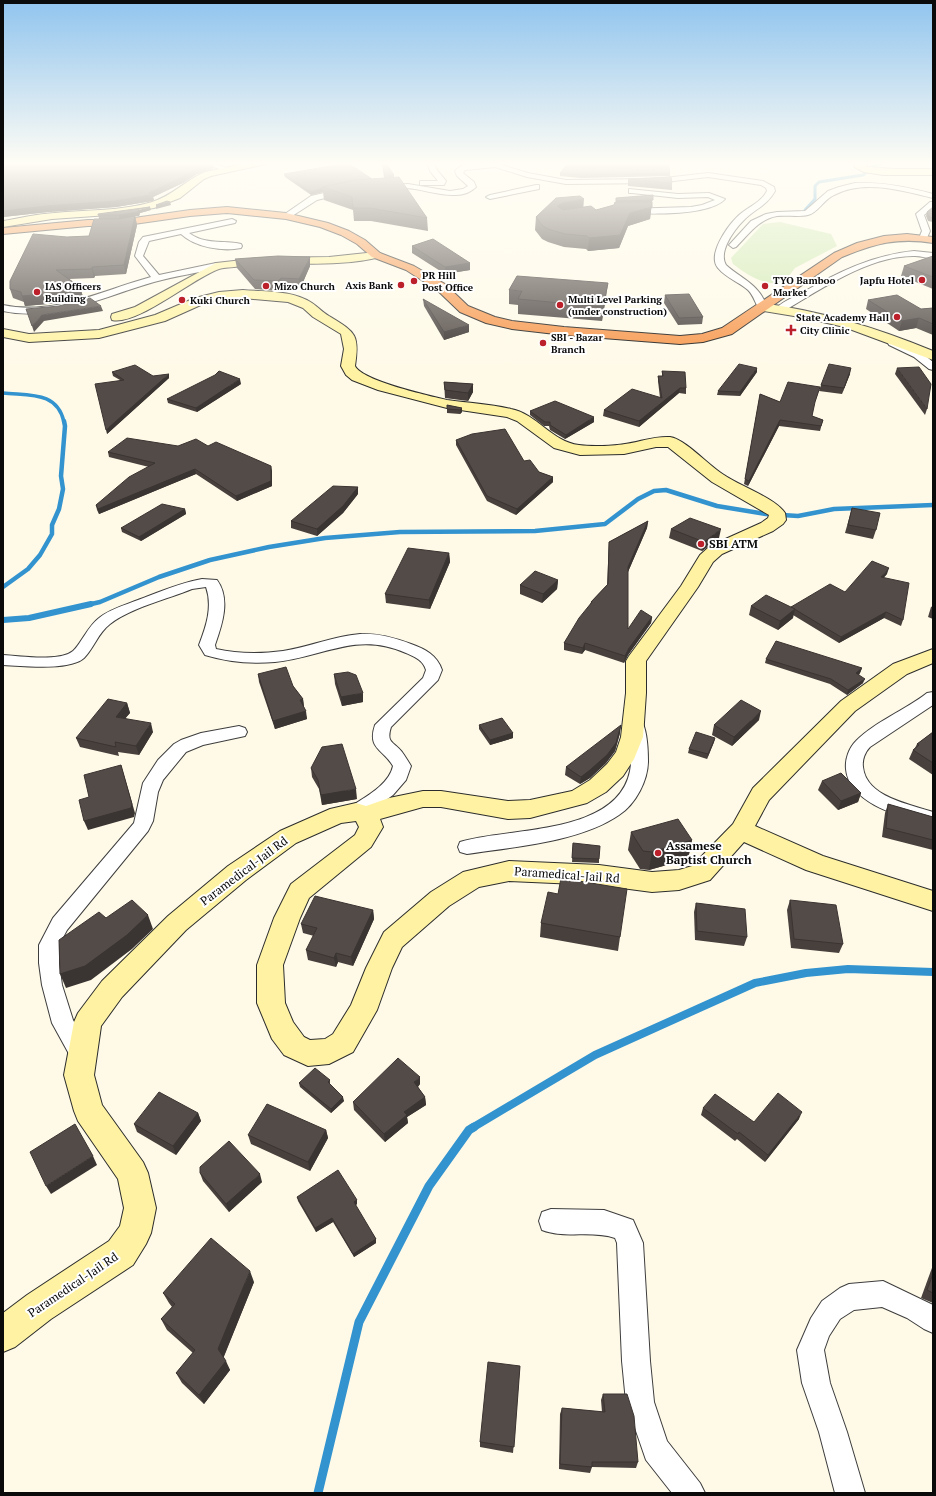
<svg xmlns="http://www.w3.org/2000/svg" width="936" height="1496" font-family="'PT Serif',serif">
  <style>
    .green { fill: #d0e9b2 }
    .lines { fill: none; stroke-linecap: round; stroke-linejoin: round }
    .stream-far5 { stroke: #3293cf; stroke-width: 3 }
    .stream-far4 { stroke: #3293cf; stroke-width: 3.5 }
    .stream-far3 { stroke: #3293cf; stroke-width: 4.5 }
    .stream-far2 { stroke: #3293cf; stroke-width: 6 }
    .stream-far1 { stroke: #3293cf; stroke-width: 8 }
    .stream { stroke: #3293cf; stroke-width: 9 }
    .street-casing { stroke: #3d3d3d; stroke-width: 2 }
    .secondary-casing { stroke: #2c2c2c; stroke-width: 2 }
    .highway-casing { stroke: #1b1b1b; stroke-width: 2 }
    .street { fill: #fff; fill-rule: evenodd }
    .secondary { fill: #fff3a3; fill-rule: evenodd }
    .highway { fill: #f7984e; fill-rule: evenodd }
    .wall { fill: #47403d }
    .shaded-wall { fill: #3a3432 }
    .building { fill: #534b47; stroke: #3a3432 }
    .poi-dot { fill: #bc212b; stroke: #fff; stroke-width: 1.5 }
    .labels { text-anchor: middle; stroke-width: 4; stroke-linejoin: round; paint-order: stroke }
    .far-poi-label { font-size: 10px; font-weight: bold; fill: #0a0a0a; stroke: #fff; text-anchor: start }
    .poi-label { font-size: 12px; font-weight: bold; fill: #0a0a0a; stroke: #fff; text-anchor: start }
    .street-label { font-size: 12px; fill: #0a0a0a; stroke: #fff }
  </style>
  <rect width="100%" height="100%" fill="#fffae8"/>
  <!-- green -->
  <path class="green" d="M 780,222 L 831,234 L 837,246 L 795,268 L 782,285 C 760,282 751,278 733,264 L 731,258 L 763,224 Z"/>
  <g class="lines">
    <!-- stream-far5 -->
    <g class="stream-far5">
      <path d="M 869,170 L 870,168 L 884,162"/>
      <path d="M 805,210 L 815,199 L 815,186 L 819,182 L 863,175 L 867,172"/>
    </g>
    <!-- stream-far4 -->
    <path class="stream-far4" d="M 3,393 C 29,396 57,391 64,422"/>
    <!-- stream-far3 -->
    <g class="stream-far3">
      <path d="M 3,587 L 28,569 L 40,555 L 52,534 L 52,525 L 59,509 L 63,489 L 61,476 L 65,426 L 64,421"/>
      <path d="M 87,605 L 100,602 L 159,577 L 210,560 L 269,547 L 325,538 L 400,532 L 535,531 L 605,524 L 638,499 L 654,491 L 666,490 L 717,506 L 766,514 L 798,516 L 834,509 L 933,505"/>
    </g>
    <!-- stream-far2 -->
    <path class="stream-far2" d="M 3,620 L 29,618 L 91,604"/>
    <!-- stream-far1 -->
    <path class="stream-far1" d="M 472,1128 L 595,1055 L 755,983 L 806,973 L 848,969 L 933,972"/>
    <!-- stream -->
    <path class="stream" d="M 318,1493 L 359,1322 L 429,1186 L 469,1130 L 474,1127"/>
    <!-- street casing -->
    <g class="street-casing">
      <g id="street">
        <path d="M 198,162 L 208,162 L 230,169 L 226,171 Z"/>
        <path d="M 427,162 L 433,162 L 437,170 L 446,181 L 444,185 L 420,185 L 420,181 L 438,181 L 430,171 Z"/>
        <path d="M 495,163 L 528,173 L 566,180 L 656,179 L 708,173 L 763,181 L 774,187 L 775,191 C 767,206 754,209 743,221 C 734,230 718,252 726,265 C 743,280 759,284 767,307 L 762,310 L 759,309 C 755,303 754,296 748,290 C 739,282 726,278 718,268 C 707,255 727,227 737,217 C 747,207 760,204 767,191 L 766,188 L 761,185 L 708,177 L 656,183 L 566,184 L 527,177 L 495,167 L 465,170 L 463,173 L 474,182 L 476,187 C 471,192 463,195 456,195 C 439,196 423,189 406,188 C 398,188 384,192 378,187 L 382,185 L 408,184 L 450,191 L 463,189 L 468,186 L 457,176 L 455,171 C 464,160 483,163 495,163 Z"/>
        <path d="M 855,183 C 882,182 907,187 933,194 L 933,198 C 902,191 865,179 834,195 C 824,199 818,213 808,215 C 798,217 787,215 777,216 C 759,219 748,235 736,247 L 733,248 L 729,245 L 751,221 L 766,214 L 777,212 L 805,211 L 828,191 L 839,187 Z"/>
        <path d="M 536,185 L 539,185 L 539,189 L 490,199 L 486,197 L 490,195 Z"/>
        <path d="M 346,188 L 350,190 L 349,192 L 317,200 L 289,218 L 286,218 L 282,216 L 311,196 Z"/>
        <path d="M 629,189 L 678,194 L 709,193 L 725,199 C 709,216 651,214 628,213 L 625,213 L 625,209 L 691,207 L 702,205 L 715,200 L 708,197 L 678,198 L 632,193 L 629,193 Z"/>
        <path d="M 930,202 L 933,202 L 933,208 L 924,215 L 930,231 L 926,240 L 923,241 L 919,238 L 922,231 L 916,214 Z"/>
        <path d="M 232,219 L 236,221 L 235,223 L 189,233 C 205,245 223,240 241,244 L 242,246 L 241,248 C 222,252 195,247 181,234 L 149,241 L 143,256 L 159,275 L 216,263 L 219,264 L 221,266 L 219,268 C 197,273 175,276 154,282 C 105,296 54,322 3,311 L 3,305 C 54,316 103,290 151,277 L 135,256 L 139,242 L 143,237 Z"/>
        <path d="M 914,251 L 933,253 L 933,259 C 927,258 921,256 915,256 C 870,255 821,289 784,311 L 781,312 L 776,309 C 781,302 792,298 800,294 C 836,273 872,255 914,251 Z"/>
        <path d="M 893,340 L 922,353 L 933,362 L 933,370 L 929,369 L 914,357 L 889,345 L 888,343 L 889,341 Z"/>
        <path d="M 202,579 L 217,580 C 231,599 222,625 215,645 L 216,649 C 238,654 261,654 283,651 C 309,647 334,636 360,634 C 378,633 395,638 411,644 C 425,649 437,655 442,670 L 438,680 L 391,727 C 386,743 393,741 402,752 C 405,756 408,761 411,766 L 406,780 L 393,795 L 362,817 L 356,819 L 350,817 L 347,812 L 350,807 C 365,797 389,785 393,766 C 383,749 367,749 375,725 L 423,678 L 426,670 C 423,660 415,657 406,653 C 356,631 324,657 275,662 C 251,664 228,662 205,655 L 199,645 C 206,627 213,607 206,587 L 192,589 C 168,599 130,608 110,624 C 98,633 94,648 84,658 C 70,671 22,666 3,665 L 3,655 C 19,656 60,662 73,651 C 81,644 88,626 99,618 C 110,609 125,605 138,600 C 159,592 180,583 202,579 Z"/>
        <path d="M 933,692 L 933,705 L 870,747 C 865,752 862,760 863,767 C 866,797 909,804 933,812 L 933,826 C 904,817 849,805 846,769 C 845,759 849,748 856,741 C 873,723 907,709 927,693 Z"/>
        <path d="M 635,717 L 641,719 C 647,730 648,748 648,761 C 648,780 636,804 619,815 C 580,842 513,847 467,854 L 460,852 L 458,847 L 460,842 C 508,827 617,836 630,771 C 633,755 629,739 627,723 L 629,719 Z"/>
        <path d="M 239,726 L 245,728 L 247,732 L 245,736 L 203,745 L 186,752 L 163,780 L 158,792 L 153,821 L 148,831 L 67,930 L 59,945 L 59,963 L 62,985 L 73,1020 L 93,1056 L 90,1063 L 82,1066 L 74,1063 L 52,1023 L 42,985 L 39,963 L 39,945 L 53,918 L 134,823 L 143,783 L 158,760 L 174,744 L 181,740 L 201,733 Z"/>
        <path d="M 551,1209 L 604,1210 L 633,1220 L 643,1243 L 650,1361 L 654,1402 L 667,1441 L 700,1483 L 705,1493 L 672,1493 L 646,1460 L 626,1402 L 622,1361 L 617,1243 L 615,1238 C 592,1230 565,1239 542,1230 L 539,1221 L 542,1212 Z"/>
        <path d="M 883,1281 L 933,1305 L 933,1333 L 924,1329 L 907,1318 L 882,1307 L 854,1310 L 840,1319 L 829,1336 L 824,1350 L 830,1383 L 847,1432 L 865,1493 L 835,1493 L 819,1432 L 802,1383 L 797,1350 L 811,1318 L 822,1301 L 840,1288 L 849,1284 Z"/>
      </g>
    </g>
    <!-- secondary casing -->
    <g class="secondary-casing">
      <g id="secondary">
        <path d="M 252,162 L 268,162 L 266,164 L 211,176 L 204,179 L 180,198 L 154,208 L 109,215 L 52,219 L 3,227 L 3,221 C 20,218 37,214 54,213 C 85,210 122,211 152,202 C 172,196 186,180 205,172 Z"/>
        <path d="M 857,162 L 865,162 L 867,164 L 866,166 L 868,167 L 894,169 L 933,169 L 933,175 L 883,175 L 864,172 L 856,168 L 854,166 Z"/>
        <path d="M 376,252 L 380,253 L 382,255 L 380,257 C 337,268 290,261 246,266 C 238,267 227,267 219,269 C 193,278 137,326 112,320 L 111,317 L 112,314 L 135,307 L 216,263 L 261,258 L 329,257 Z"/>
        <path d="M 243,290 C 265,292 293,290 312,303 C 318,307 322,312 329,316 C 355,332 360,334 355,366 C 362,381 430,396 447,400 C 468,403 490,404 511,409 C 537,414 552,442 579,445 C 592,447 613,446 625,444 C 640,442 654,436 670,437 C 685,439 709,466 724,475 C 740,486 775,498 785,513 L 786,520 L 783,524 L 773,531 L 722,554 L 713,562 L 698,587 L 646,661 L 646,693 L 643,737 L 634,759 L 623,776 L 606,792 L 587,803 L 530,818 L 508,819 L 441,807 L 423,807 L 380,819 L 383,827 L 371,847 L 309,898 L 300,918 L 283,965 L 285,1003 L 293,1022 L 304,1037 L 310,1040 L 325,1039 L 333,1034 L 351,1005 L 366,968 L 384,932 L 431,892 L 463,872 L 509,861 L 599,865 L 652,872 L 679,870 L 692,866 L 733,824 L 753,788 L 841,701 L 893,664 L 933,649 L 933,663 L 907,674 L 855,711 L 769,800 L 755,826 L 823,856 L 933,891 L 933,911 L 806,870 L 744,842 L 710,880 L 679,890 L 652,892 L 599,885 L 509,881 L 479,887 L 449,906 L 402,947 L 392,968 L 377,1010 L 353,1052 L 329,1064 L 308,1066 L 284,1055 L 272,1039 L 257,1003 L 257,965 L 274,918 L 291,884 L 355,835 L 359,827 L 356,821 L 341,823 L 296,843 L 246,880 L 186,930 L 122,997 L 101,1026 L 94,1075 L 102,1105 L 143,1162 L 148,1173 L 156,1208 L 151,1233 L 146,1244 L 133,1265 L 51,1319 L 15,1347 L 3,1352 L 3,1313 L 27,1295 L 109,1241 L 120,1226 L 124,1208 L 118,1179 L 78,1121 L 74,1111 L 64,1075 L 74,1022 L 78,1013 L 102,981 L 168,916 L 228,866 L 280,831 L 330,809 L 356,803 L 366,806 L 389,798 L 423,791 L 441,791 L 508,801 L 530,800 L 572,791 L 590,780 L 607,764 L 616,752 L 621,737 L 626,693 L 626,661 L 629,656 L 681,586 L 700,555 L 710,546 L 761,523 L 768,518 L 769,515 L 712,482 L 668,447 L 656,447 L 624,454 L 580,455 L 554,448 L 517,421 L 507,417 L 447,408 L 378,390 L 352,380 L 346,375 L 341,366 L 344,349 L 341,334 L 313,317 L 303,308 L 288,302 L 243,298 L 219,300 L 203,304 L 165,321 L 99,338 L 29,342 L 3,337 L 3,329 L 29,334 L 99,330 L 155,315 L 195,298 L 219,292 Z"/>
        <path d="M 762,303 C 821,311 878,328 933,351 L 933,360 L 844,327 L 806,318 L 758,310 L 756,307 L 758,304 Z"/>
      </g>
    </g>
    <!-- highway casing -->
    <g class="highway-casing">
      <path id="highway" d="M 227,207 L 286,213 L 328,223 L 349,231 L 365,240 L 380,253 L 414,266 L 445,284 L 468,306 L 495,317 L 512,321 L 564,327 L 680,336 L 702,334 L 722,328 L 834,253 L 857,243 L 884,236 L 907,234 L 933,237 L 933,243 C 898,237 874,244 842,257 L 732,334 L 703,342 L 680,344 L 564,335 L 512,329 L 486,323 L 460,312 L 437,290 L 406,270 L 372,257 L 357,244 L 341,235 L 320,227 L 286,219 L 227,213 L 190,216 L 120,226 L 88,226 L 3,234 L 3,228 L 88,220 L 120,220 L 190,210 Z"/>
    </g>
    <!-- street -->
    <use href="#street" class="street"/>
    <!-- secondary -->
    <use href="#secondary" class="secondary"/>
    <!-- highway -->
    <use href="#highway" class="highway"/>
  </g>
  <!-- wall -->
  <g class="wall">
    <path d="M 3,162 L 213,169 L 197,174 L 183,183 L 153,197 L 154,200 L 152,201 L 116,207 L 48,212 L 3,217 Z"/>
    <path d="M 212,162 L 230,162 L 222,165 Z"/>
    <path d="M 382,162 L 385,162 L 394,175 L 394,177 L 427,218 L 428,231 L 371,221 L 354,221 L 353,210 L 324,200 L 323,192 L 311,195 L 285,177 L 284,174 L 372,179 L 384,178 Z"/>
    <path d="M 560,173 L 670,173 L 670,176 L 581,178 L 560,176 Z"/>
    <path d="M 628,179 L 672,183 L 672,190 L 628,186 Z"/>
    <path d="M 653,195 L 650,219 L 628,226 L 619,248 L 588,251 L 586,249 L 564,247 L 548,242 L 542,239 L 535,230 L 536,217 L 583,207 L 596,210 L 614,205 L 616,202 L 616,198 Z"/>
    <path d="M 933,207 L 933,222 L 928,221 L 926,216 L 927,212 Z"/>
    <path d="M 151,210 L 140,213 L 139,216 L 135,216 L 137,225 L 126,274 L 95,276 L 94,278 L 69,279 L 80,287 L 83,297 L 59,303 L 25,306 L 24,302 L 13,298 L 10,289 L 67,237 L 89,236 L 99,218 L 98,215 Z"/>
    <path d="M 412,246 L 470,263 L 470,270 L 445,274 L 412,253 Z"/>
    <path d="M 933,256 L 933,289 L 901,276 L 904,266 Z"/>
    <path d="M 235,259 L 310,266 L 300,289 L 282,288 L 279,291 L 255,289 L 237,268 Z"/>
    <path d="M 509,290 L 606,297 L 602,321 L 518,314 L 518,305 L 509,304 Z"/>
    <path d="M 665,295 L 703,317 L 702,324 L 678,325 L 664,303 Z"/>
    <path d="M 423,299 L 469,332 L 444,340 L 424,306 Z"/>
    <path d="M 868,300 L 921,309 L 933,308 L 933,335 L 916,328 L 899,331 L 866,309 Z"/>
    <path d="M 897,368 L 927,409 L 925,415 L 895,374 Z"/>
    <path d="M 662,371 L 686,388 L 686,394 L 679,393 L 639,427 L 603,416 L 604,410 L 660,398 L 658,381 L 658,376 L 662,376 Z"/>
    <path d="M 112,372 L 169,378 L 107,434 L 120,380 L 113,376 Z"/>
    <path d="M 757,372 L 740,396 L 717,395 L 718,391 Z"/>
    <path d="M 850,374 L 842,394 L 819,391 L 821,385 Z"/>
    <path d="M 444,382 L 473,384 L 473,392 L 468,401 L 445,398 Z"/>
    <path d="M 241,384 L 197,412 L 168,403 L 167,399 Z"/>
    <path d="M 818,393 L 814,404 L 812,416 L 823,420 L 820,431 L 779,426 L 748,486 L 744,484 L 760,394 L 780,402 Z"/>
    <path d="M 447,405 L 462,408 L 462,412 L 460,414 L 447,413 Z"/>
    <path d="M 530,411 L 594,422 L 565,439 L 550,430 L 549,426 L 544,426 L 530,415 Z"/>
    <path d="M 456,440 L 524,461 L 539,472 L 553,477 L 553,482 L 516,515 L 487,501 L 456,445 Z"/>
    <path d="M 178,446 L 208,446 L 272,471 L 272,486 L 237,501 L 196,474 L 99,514 L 97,510 L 96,505 L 149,467 L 109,457 L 108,452 Z"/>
    <path d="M 358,494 L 343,513 L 317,536 L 291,528 L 291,521 Z"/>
    <path d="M 852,508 L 876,530 L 873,539 L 845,533 Z"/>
    <path d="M 185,509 L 186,514 L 141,541 L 122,532 L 121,528 Z"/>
    <path d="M 648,521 L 647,528 L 628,572 L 628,629 L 652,617 L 651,623 L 628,655 L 624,663 L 585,650 L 582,654 L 564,650 L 564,643 L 590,605 L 591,602 L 607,585 L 609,542 Z"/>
    <path d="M 671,529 L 719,538 L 702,551 L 669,538 Z"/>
    <path d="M 449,553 L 450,562 L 430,609 L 386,603 L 385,594 Z"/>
    <path d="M 887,574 L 883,578 L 903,620 L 901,626 L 884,618 L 839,643 L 793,615 L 793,618 L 778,630 L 749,615 L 751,606 L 791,607 L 845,592 Z"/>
    <path d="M 558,580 L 557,589 L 542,603 L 520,594 L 520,585 Z"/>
    <path d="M 933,606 L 933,619 L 928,617 L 931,607 Z"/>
    <path d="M 766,659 L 862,668 L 860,673 L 859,675 L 863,683 L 847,695 L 830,684 L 765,663 Z"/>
    <path d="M 258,674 L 293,686 L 303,699 L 304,707 L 307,719 L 275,729 L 259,682 Z"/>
    <path d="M 334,674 L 363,702 L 342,706 L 335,684 Z"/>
    <path d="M 127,703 L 130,713 L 125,718 L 153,732 L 139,755 L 118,752 L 119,756 L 80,747 L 76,738 Z"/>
    <path d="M 759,720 L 732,746 L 712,735 L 714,725 Z"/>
    <path d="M 479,725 L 513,733 L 513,738 L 490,745 L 479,729 Z"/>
    <path d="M 933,732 L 933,775 L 909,759 L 913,750 L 915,748 L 917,744 Z"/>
    <path d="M 620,733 L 615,751 L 606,763 L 590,778 L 580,784 L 565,775 L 566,767 Z"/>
    <path d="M 715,738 L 714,742 L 707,759 L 688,753 L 689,749 Z"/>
    <path d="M 311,768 L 357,799 L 322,805 L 319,789 L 312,777 Z"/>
    <path d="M 822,781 L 861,793 L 858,802 L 838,810 L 818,790 Z"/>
    <path d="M 888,804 L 933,817 L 933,850 L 882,837 L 885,813 Z"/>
    <path d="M 631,832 L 692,840 L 688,859 L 649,870 L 640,869 L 628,850 Z"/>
    <path d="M 573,843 L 599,859 L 599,863 L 572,862 Z"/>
    <path d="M 558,894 L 620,937 L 618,951 L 540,937 L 541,923 Z"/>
    <path d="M 790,900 L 843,944 L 839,953 L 791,948 L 787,910 Z"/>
    <path d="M 696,903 L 747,937 L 744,946 L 695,940 L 694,912 Z"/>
    <path d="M 373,910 L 374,919 L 353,966 L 338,962 L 336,967 L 308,960 L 306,950 L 314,936 L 303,933 L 301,924 Z"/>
    <path d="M 330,1080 L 330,1084 L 344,1101 L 331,1113 L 300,1087 L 299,1083 Z"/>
    <path d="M 420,1084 L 418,1087 L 425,1097 L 426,1105 L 407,1117 L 408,1123 L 385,1142 L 354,1110 L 353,1102 Z"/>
    <path d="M 703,1108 L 754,1122 L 799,1119 L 765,1162 L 737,1139 L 735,1141 L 701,1115 Z"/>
    <path d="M 198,1113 L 201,1121 L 176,1155 L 137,1132 L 134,1124 Z"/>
    <path d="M 326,1130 L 328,1138 L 310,1171 L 251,1144 L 248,1135 Z"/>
    <path d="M 200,1173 L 262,1182 L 229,1212 L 203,1181 Z"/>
    <path d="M 297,1197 L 357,1200 L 357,1204 L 355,1206 L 376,1239 L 376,1243 L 354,1257 L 333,1222 L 316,1232 L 298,1201 Z"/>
    <path d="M 933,1265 L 933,1303 L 921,1298 Z"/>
    <path d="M 254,1282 L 223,1358 L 230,1370 L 204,1404 L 182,1383 L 176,1373 L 193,1353 L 167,1330 L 161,1319 L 172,1307 L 169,1303 L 163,1293 Z"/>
    <path d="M 520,1366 L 513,1453 L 480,1447 L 480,1442 Z"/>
    <path d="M 603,1394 L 638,1462 L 636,1468 L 592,1467 L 590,1473 L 559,1469 L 560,1414 L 562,1408 L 602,1412 L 601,1400 Z"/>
  </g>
  <!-- shaded-wall -->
  <g class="shaded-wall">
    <path d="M 221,162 L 230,162 L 222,165 Z"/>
    <path d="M 237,162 L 247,162 L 237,164 Z"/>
    <path d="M 213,163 L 213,169 L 197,174 L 183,183 L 153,197 L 154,200 L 152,201 L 116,207 L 48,212 L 3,217 L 3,211 L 149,193 L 197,169 Z"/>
    <path d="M 323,188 L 323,192 L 311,195 L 311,192 Z"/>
    <path d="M 584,199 L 583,212 L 562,216 L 557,206 L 562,203 Z"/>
    <path d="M 170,202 L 171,205 L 156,209 L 156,205 Z"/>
    <path d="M 652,202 L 650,219 L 628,226 L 619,248 L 588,251 L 589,238 L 630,213 Z"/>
    <path d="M 150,207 L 151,210 L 140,213 L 139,216 L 135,216 L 137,225 L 126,274 L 124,265 L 119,215 Z"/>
    <path d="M 310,257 L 310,266 L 300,289 L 299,279 Z"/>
    <path d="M 470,263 L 470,270 L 445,274 L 445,267 Z"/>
    <path d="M 92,267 L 95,276 L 94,278 L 92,269 Z"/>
    <path d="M 281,278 L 282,288 L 279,291 L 278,281 Z"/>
    <path d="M 608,283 L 606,297 L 602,321 L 603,307 Z"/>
    <path d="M 80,287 L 83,297 L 59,303 L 25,306 L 22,296 Z"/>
    <path d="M 101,306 L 103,311 L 44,321 L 34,332 L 32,326 L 42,315 Z"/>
    <path d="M 919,318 L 916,328 L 899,331 L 902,321 Z"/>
    <path d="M 469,325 L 469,332 L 444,340 L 444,332 Z"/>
    <path d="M 757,368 L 757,372 L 740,396 L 740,392 Z"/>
    <path d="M 851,368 L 850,374 L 842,394 L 844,388 Z"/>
    <path d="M 169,374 L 169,378 L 107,434 L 106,430 Z"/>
    <path d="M 240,379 L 241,384 L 197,412 L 196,408 Z"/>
    <path d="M 473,384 L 473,392 L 468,401 L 468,393 Z"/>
    <path d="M 680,388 L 679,393 L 639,427 L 639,421 Z"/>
    <path d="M 462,408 L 462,412 L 460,414 L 460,410 Z"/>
    <path d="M 594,417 L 594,422 L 565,439 L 566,435 Z"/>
    <path d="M 780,420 L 779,426 L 748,486 L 749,481 Z"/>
    <path d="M 271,466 L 272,471 L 272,486 L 237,501 L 236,496 Z"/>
    <path d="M 195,469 L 196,474 L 99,514 L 98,509 Z"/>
    <path d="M 553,477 L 553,482 L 516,515 L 517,509 Z"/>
    <path d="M 358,487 L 358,494 L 343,513 L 317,536 L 317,529 Z"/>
    <path d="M 185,509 L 186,514 L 141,541 L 139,537 Z"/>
    <path d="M 648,521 L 647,528 L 627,574 L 628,567 Z"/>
    <path d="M 721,529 L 719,538 L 702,551 L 704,542 Z"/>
    <path d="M 449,553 L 450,562 L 430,609 L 429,600 Z"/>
    <path d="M 889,568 L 887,574 L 879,583 L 881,577 Z"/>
    <path d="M 558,580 L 557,589 L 542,603 L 543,594 Z"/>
    <path d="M 795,609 L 793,618 L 778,630 L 780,621 Z"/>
    <path d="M 886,612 L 884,618 L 839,643 L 841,637 Z"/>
    <path d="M 652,617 L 651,623 L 628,655 L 624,663 L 625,656 L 629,648 Z"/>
    <path d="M 585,643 L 585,650 L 582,654 L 583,648 Z"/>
    <path d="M 862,668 L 860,673 L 855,678 L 856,673 Z"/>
    <path d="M 865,679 L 863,683 L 847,695 L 848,690 Z"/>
    <path d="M 363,693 L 363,702 L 342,706 L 341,697 Z"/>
    <path d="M 303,699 L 304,707 L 302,708 L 300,700 Z"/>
    <path d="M 127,703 L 130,713 L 119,726 L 116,717 Z"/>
    <path d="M 306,711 L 307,719 L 275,729 L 273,721 Z"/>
    <path d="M 761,711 L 759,720 L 732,746 L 734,737 Z"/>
    <path d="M 151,723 L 153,732 L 139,755 L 136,746 Z"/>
    <path d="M 621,725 L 620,733 L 615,751 L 606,763 L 590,778 L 580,784 L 581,777 Z"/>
    <path d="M 513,733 L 513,738 L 490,745 L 490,740 Z"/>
    <path d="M 715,738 L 714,742 L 707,759 L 708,754 Z"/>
    <path d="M 121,765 L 135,813 L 134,817 L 88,830 L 84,821 Z"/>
    <path d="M 356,789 L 357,799 L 322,805 L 321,795 Z"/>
    <path d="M 861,793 L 858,802 L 838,810 L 841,801 Z"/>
    <path d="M 692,840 L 688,859 L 649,870 L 652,852 Z"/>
    <path d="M 373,910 L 374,919 L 353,966 L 351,957 Z"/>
    <path d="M 148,915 L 153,929 L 132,949 L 91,980 L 66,988 L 60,974 Z"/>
    <path d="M 336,953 L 338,962 L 336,967 L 334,958 Z"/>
    <path d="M 420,1077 L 420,1084 L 415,1090 L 414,1082 Z"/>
    <path d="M 343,1097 L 344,1101 L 331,1113 L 331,1109 Z"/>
    <path d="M 425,1097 L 426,1105 L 407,1117 L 408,1123 L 385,1142 L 384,1134 L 404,1112 Z"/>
    <path d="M 802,1112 L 799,1119 L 765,1162 L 768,1155 Z"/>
    <path d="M 198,1113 L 201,1121 L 176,1155 L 173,1146 Z"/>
    <path d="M 326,1130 L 328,1138 L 310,1171 L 308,1162 Z"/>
    <path d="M 93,1156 L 97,1165 L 51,1194 L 46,1186 Z"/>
    <path d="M 260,1174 L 262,1182 L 229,1212 L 226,1204 Z"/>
    <path d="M 357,1200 L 357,1204 L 354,1206 L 354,1202 Z"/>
    <path d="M 332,1218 L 333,1222 L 316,1232 L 315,1228 Z"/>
    <path d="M 376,1239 L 376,1243 L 354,1257 L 353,1254 Z"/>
    <path d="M 250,1271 L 254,1282 L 223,1359 L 218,1349 Z"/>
    <path d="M 226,1361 L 230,1370 L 204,1404 L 199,1395 Z"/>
  </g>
  <!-- building -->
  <g class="building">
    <path d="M 3,162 L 208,162 L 213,163 L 197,169 L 182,177 L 149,193 L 153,194 L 150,195 L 115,201 L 46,206 L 3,211 L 3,165 L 11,164 Z"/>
    <path d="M 382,162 L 385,162 L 394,175 L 385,176 Z"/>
    <path d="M 569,162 L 668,162 L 670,173 L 581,175 L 560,173 Z"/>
    <path d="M 348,163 L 372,179 L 356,180 L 323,187 L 323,188 L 311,192 L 284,174 Z"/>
    <path d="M 399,177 L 427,218 L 370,208 L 353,208 L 352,197 L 323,187 L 356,180 Z"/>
    <path d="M 671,177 L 672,183 L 628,179 Z"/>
    <path d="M 653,195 L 653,200 L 616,201 L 616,198 Z"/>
    <path d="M 580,196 L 584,199 L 562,203 L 557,206 L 563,210 L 591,206 L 596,210 L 614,205 L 615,202 L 652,202 L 652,207 L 630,213 L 620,235 L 589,238 L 587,236 L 565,234 L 548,229 L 543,226 L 536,217 L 556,198 Z"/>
    <path d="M 167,201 L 170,202 L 156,205 Z"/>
    <path d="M 150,207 L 139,209 L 138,212 L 119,215 L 98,215 L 98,214 Z"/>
    <path d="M 933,207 L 933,218 L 929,217 L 927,212 Z"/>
    <path d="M 135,216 L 124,265 L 92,267 L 92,269 L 56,270 L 80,287 L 57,293 L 22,296 L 21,292 L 10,289 L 10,281 L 33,234 L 67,237 L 89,236 L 94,219 L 118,219 Z"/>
    <path d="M 433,239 L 470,263 L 445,267 L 412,246 Z"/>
    <path d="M 278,256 L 310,257 L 299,279 L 281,278 L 278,281 L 254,280 L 235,259 Z"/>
    <path d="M 933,256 L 933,277 L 904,266 Z"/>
    <path d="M 517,276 L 608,283 L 603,307 L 518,299 L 522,291 L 509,290 Z"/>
    <path d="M 689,294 L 703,317 L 679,318 L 665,295 Z"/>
    <path d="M 897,295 L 921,309 L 933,308 L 933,324 L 919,318 L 902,321 L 868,300 Z"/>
    <path d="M 90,298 L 101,306 L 42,315 L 32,326 L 26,309 L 59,306 Z"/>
    <path d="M 423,299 L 469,325 L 444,332 Z"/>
    <path d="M 739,364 L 757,368 L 740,392 L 718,391 Z"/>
    <path d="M 829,364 L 851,368 L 844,388 L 821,385 Z"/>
    <path d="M 135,365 L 153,376 L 169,374 L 106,430 L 95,384 L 124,380 L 112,372 Z"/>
    <path d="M 919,367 L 931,384 L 927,409 L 897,368 Z"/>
    <path d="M 219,371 L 240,379 L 196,408 L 167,399 L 215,375 Z"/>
    <path d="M 662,371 L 685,372 L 686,388 L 680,388 L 639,421 L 604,410 L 632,389 L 662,398 L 658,376 L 663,376 Z"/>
    <path d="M 444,382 L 473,384 L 468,393 L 445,390 Z"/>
    <path d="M 788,382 L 820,387 L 815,402 L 812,416 L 823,420 L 821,426 L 780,420 L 749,481 L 745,479 L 760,394 L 780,402 Z"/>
    <path d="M 555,401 L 594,417 L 566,435 L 550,425 L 550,422 L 545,422 L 530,411 Z"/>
    <path d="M 447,405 L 462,408 L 460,410 L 447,409 Z"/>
    <path d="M 505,429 L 524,461 L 530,460 L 539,472 L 553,477 L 517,509 L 487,496 L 456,440 L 472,434 Z"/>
    <path d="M 127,438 L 178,446 L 196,439 L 208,446 L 216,442 L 271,466 L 271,481 L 236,496 L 195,469 L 98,509 L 96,505 L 129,477 L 155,463 L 108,452 Z"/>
    <path d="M 333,486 L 358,487 L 343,506 L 317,529 L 291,521 Z"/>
    <path d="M 162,504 L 185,509 L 139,537 L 121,528 Z"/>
    <path d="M 852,508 L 880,513 L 876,530 L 848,525 Z"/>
    <path d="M 690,518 L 721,529 L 704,542 L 671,529 Z"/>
    <path d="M 648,521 L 628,567 L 628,629 L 641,610 L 652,617 L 629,648 L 625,656 L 585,643 L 583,648 L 564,643 L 579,618 L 592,602 L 591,602 L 608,584 L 609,542 Z"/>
    <path d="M 408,548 L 449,553 L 429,600 L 385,594 Z"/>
    <path d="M 872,561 L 889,568 L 881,577 L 909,583 L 903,620 L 886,612 L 841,637 L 791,607 L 830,584 L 845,592 Z"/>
    <path d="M 535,571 L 558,580 L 543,594 L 520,585 Z"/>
    <path d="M 766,595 L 795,609 L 780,621 L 751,606 Z"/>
    <path d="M 776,641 L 862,668 L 856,673 L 865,679 L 848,690 L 831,679 L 766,659 Z"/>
    <path d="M 286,667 L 293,686 L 303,699 L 300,700 L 306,711 L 273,721 L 258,674 Z"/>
    <path d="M 348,672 L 356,675 L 363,693 L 341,697 L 334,674 Z"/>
    <path d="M 108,699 L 127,703 L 116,717 L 151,723 L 136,746 L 115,742 L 116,747 L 76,738 Z"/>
    <path d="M 741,700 L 761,711 L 734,737 L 714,725 Z"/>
    <path d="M 502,718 L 513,733 L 490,740 L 479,725 Z"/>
    <path d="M 621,725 L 616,743 L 607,755 L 590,770 L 581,777 L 566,767 Z"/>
    <path d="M 696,732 L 715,738 L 708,754 L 689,749 Z"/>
    <path d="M 933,732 L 933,763 L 913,750 L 919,745 L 917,744 Z"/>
    <path d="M 342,744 L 356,789 L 321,795 L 318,780 L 311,768 L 322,747 Z"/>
    <path d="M 121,765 L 132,804 L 131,808 L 84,821 L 79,800 L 89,797 L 84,775 Z"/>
    <path d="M 841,773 L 861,793 L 841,801 L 822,781 Z"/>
    <path d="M 888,804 L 933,817 L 933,840 L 886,828 Z"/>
    <path d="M 678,819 L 692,840 L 652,852 L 643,851 L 631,832 Z"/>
    <path d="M 573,843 L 600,846 L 599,859 L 572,858 Z"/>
    <path d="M 561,878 L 627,889 L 620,937 L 541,923 L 548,892 L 558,894 Z"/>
    <path d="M 315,896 L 373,910 L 351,957 L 336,953 L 334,958 L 306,950 L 317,928 L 301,924 Z"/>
    <path d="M 132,900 L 148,915 L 127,935 L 85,966 L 60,974 L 59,940 L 99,912 L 106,918 Z"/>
    <path d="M 790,900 L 836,905 L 843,944 L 794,939 Z"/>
    <path d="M 696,903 L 745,909 L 747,937 L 697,931 Z"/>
    <path d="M 398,1058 L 420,1077 L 414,1082 L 425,1097 L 404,1112 L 407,1115 L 384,1134 L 353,1102 Z"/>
    <path d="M 315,1068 L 330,1080 L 328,1082 L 343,1097 L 331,1109 L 299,1083 Z"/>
    <path d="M 159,1092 L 198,1113 L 173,1146 L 134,1124 Z"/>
    <path d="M 778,1093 L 802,1112 L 768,1155 L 739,1132 L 738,1134 L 703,1108 L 715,1094 L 754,1122 Z"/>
    <path d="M 267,1104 L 326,1130 L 308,1162 L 248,1135 Z"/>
    <path d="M 75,1124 L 93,1156 L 46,1186 L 30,1152 Z"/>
    <path d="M 229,1141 L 260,1174 L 226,1204 L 200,1173 L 200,1167 Z"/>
    <path d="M 338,1170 L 357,1200 L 354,1202 L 376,1239 L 353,1254 L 332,1218 L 315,1228 L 297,1197 Z"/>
    <path d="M 211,1238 L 250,1271 L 218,1349 L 226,1361 L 199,1395 L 176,1373 L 195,1350 L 161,1319 L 175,1304 L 163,1293 Z"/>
    <path d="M 933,1274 L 933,1293 L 927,1290 Z"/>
    <path d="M 488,1362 L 520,1366 L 514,1447 L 480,1442 Z"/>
    <path d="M 603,1394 L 627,1394 L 634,1416 L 638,1462 L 592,1462 L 592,1467 L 560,1464 L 562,1408 L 605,1412 Z"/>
  </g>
  <!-- sky -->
  <linearGradient id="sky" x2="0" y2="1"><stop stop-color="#90c4ee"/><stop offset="0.44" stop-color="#fffdf5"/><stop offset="1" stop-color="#fffdf5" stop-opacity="0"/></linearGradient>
  <rect width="936" height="371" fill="url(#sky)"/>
  <!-- markers -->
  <g class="poi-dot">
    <circle cx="922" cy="280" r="4"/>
    <circle cx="414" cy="281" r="4"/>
    <circle cx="401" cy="285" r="4"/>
    <circle cx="266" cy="286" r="4"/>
    <circle cx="765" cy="286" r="4"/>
    <circle cx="37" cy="292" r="4"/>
    <circle cx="182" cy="300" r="4"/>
    <circle cx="560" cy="305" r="4"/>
    <circle cx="897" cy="317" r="4"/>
    <path d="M789 324h4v4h4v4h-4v4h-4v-4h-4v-4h4z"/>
    <circle cx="543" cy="343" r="4"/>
    <circle cx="701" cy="544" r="4"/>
    <circle cx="658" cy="853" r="4"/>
  </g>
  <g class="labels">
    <!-- far-poi labels -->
    <g class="far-poi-label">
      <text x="422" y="279">PR Hill<tspan x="422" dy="12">Post Office</tspan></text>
      <text x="773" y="284">TYO Bamboo<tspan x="773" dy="12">Market</tspan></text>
      <text x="914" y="284" text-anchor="end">Japfu Hotel</text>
      <text x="393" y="289" text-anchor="end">Axis Bank</text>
      <text x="45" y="290">IAS Officers<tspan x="45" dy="12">Building</tspan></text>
      <text x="274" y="290">Mizo Church</text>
      <text x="568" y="303">Multi Level Parking<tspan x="568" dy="12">(under construction)</tspan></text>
      <text x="190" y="304">Kuki Church</text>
      <text x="889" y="321" text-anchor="end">State Academy Hall</text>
      <text x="800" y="334">City Clinic</text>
      <text x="551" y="341">SBI - Bazar<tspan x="551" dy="12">Branch</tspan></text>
    </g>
    <!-- poi labels -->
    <g class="poi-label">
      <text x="709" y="548">SBI ATM</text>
      <text x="666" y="850">Assamese<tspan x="666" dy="14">Baptist Church</tspan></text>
    </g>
    <!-- street labels -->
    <g class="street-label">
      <text transform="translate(244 871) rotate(-37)" y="4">Paramedical-Jail Rd</text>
      <text transform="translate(567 875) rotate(4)" y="4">Paramedical-Jail Rd</text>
      <text transform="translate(73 1285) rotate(-34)" y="4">Paramedical-Jail Rd</text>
    </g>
  </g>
  <!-- border -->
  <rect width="936" height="1496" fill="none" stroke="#0a0a0a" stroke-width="8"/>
</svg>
